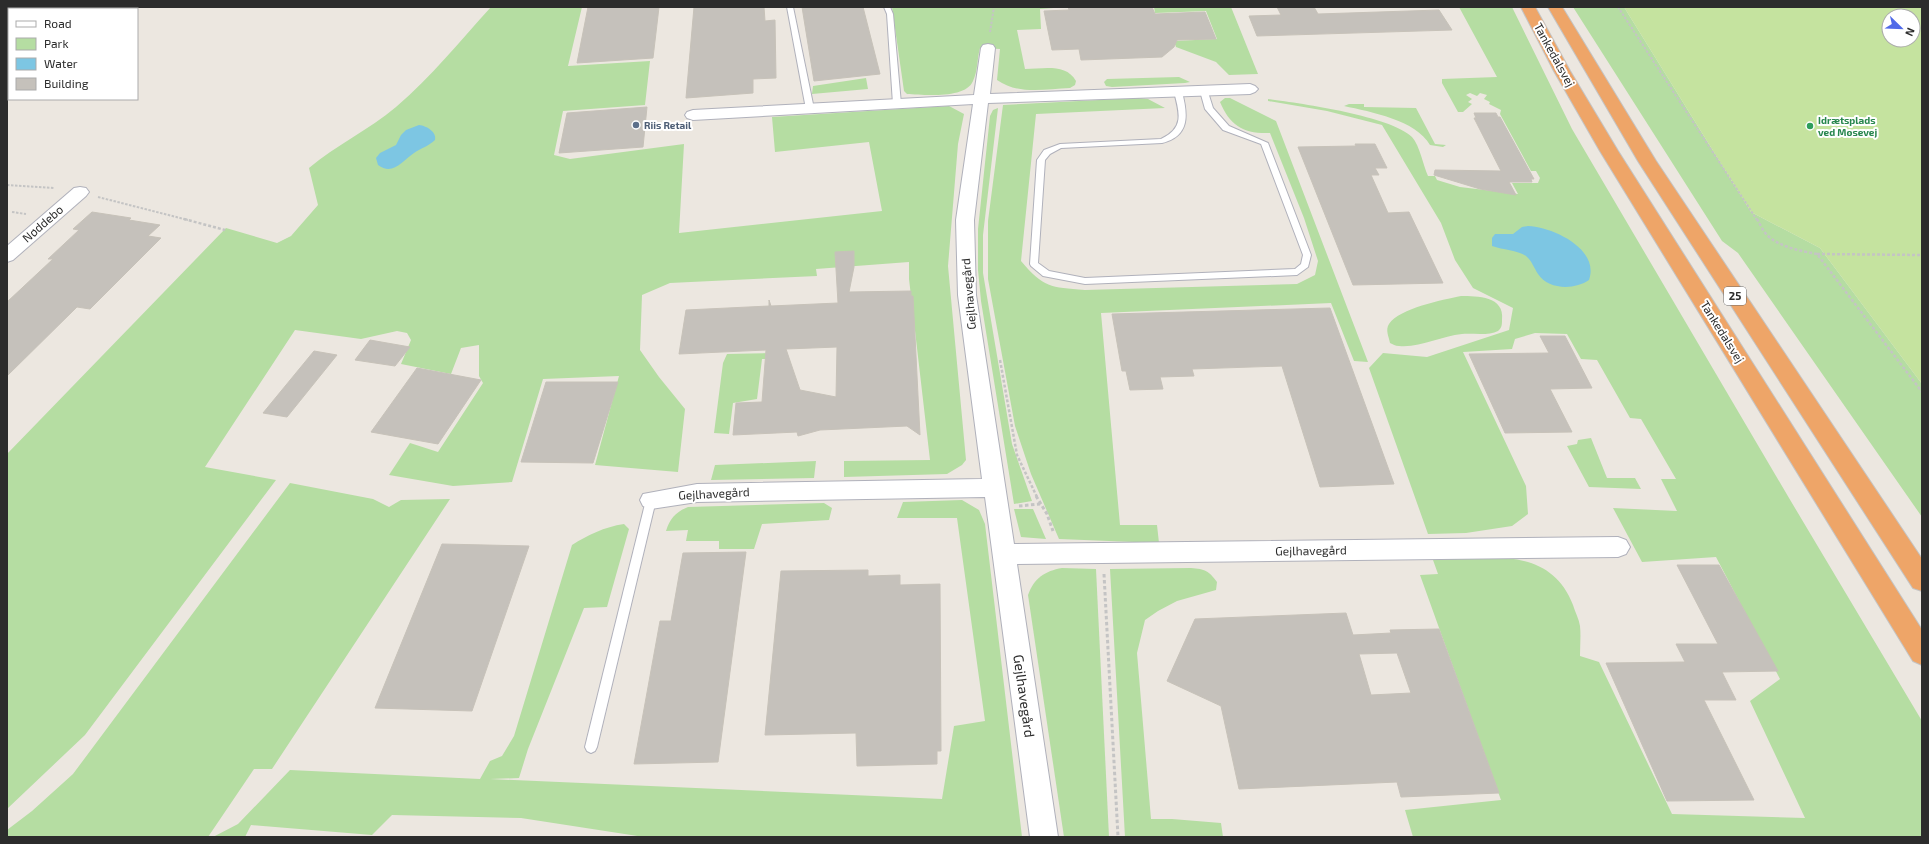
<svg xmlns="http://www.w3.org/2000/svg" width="1929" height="844" font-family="'Exo 2',sans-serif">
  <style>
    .green { fill: #b5dda2 }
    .pitch { fill: #c5e39f; fill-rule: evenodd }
    .water { fill: #7dc6e3 }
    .building { fill: #c5c1bb; stroke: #c7c2b9; fill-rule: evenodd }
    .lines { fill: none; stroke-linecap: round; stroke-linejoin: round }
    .lane-casing { stroke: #b0b1bb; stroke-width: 2 }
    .street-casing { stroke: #b0b1bb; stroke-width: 2 }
    .highway-casing { stroke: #c4c4c4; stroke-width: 2 }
    .path-far2 { stroke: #c4c4c4; stroke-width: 2; stroke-dasharray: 2.5 1.5; stroke-linecap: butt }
    .path-far1 { stroke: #c4c4c4; stroke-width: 2.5; stroke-dasharray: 3 2; stroke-linecap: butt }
    .path { stroke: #c4c4c4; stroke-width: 3; stroke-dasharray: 3.5 2.5; stroke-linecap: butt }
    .lane { fill: #fff; fill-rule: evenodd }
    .street { fill: #fff; fill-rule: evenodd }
    .highway { fill: #eea568; fill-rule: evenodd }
    .service-dot { fill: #5c6f8a; stroke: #fff; stroke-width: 1.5 }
    .leisure-dot { fill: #2e9e5b; stroke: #fff; stroke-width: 1.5 }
    .labels { text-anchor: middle; stroke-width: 4; stroke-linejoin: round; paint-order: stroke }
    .far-leisure-label { font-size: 10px; font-weight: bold; fill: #27864d; stroke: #fff; text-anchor: start }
    .far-service-label { font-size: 10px; font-weight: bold; fill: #4e5e75; stroke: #fff; text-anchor: start }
    .shield { fill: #fff; stroke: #6b6b6b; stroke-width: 1 }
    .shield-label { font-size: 11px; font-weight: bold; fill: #2c2c2c }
    .street-label { font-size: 12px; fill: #2c2c2c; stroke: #fff }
    .near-street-label { font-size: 14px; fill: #2c2c2c; stroke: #fff }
  </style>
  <rect width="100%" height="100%" fill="#ece7e0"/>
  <!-- green -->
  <g class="green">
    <path d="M 491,7 L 582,7 L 568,66 L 650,61 L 645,105 L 563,111 L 554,155 L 570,159 L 684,144 L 679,233 L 882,211 L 869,142 L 775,152 L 772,117 L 949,106 L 964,114 L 958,144 L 948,266 L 966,460 L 962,465 L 947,474 L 844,477 L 844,461 L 930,460 L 909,279 L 909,262 L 816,269 L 817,276 L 670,283 L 642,295 L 640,350 L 659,377 L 685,409 L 678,472 L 595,465 L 619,376 L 543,379 L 512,482 L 453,486 L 389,475 L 410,443 L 438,452 L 483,383 L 479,376 L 479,345 L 461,348 L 451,374 L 401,364 L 411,340 L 407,333 L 397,331 L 361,339 L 295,330 L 205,467 L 276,480 L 85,735 L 7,809 L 7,454 L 226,228 L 277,243 L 291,236 L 318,205 L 309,168 C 336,145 369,130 396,107 C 431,77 460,41 491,7 Z"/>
    <path d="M 892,7 L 1067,7 L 1040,9 L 1041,29 L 1017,30 L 1025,69 C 1043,69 1066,63 1076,81 L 1075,85 L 1070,88 C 1045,89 1018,95 997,80 L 1000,49 L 980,48 C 977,58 978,71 973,81 C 966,99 924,95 907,94 L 904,91 Z"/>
    <path d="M 1154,7 L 1231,7 L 1258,74 L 1229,75 L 1216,62 L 1176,47 L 1174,41 L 1217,39 L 1206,11 L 1155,13 Z"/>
    <path d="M 1459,7 L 1512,7 L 1572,129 L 1789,498 L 1922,721 L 1922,837 L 1413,837 L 1405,810 L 1501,800 L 1420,575 L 1438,574 L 1433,560 C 1485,558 1550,544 1573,605 C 1575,612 1579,619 1580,626 C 1581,636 1580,646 1580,656 L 1599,662 L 1672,814 L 1805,818 L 1750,701 L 1780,679 L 1716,557 L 1642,562 L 1613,508 L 1677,511 L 1661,479 L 1676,479 L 1641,419 L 1630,418 L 1597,360 L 1581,359 L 1567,334 L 1535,333 L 1515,339 L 1512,349 L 1463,352 L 1526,486 L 1528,514 L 1512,526 L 1466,533 L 1428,534 L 1369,368 L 1383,353 L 1427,357 L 1509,330 L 1513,308 L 1473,288 L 1455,260 L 1441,223 L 1382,125 L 1327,111 L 1268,101 L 1268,99 C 1299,103 1391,116 1412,137 C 1420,146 1423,165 1428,176 L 1435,176 L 1437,180 L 1460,187 L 1518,194 L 1512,183 L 1538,183 L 1540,178 L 1536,171 L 1531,171 L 1500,114 L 1501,110 L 1489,104 L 1490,102 L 1484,99 L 1487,95 L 1480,93 L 1477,96 L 1470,93 L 1466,95 L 1472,99 L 1468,102 L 1472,104 L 1463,112 L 1458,112 L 1442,83 L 1442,79 L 1497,77 Z"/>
    <path d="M 1573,7 L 1624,7 L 1751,212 L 1820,248 L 1922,384 L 1922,517 L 1738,253 L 1722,241 Z"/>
    <path d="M 1179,77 L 1190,82 L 1185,83 L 1112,87 L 1106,86 L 1104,82 L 1107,79 Z"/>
    <path d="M 866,78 L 868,89 L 812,94 L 813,86 Z"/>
    <path d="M 1138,98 L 1148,99 L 1165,108 L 1036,114 L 1021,261 C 1044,288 1050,287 1085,290 L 1297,284 L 1315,275 L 1318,261 L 1304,218 L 1270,133 C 1244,134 1230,126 1220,102 L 1225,98 L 1230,98 L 1276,121 L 1368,362 L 1354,361 L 1331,303 L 1101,313 L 1120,525 L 1157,525 L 1159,543 L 1059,539 L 1031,474 L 1015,426 L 988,279 L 988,221 L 1003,105 Z"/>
    <path d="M 1349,104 L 1364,104 L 1364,107 L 1416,108 L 1435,144 L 1446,145 L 1443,147 L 1430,145 C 1416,120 1371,112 1344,106 Z"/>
    <path d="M 998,108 L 983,235 L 983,273 L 1012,444 L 1032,501 L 1014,504 L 981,301 L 978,270 L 978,229 L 990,116 L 993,110 Z"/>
    <path d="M 1461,296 C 1477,296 1505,296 1502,320 C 1502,324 1502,328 1498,331 C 1489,336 1472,333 1462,334 C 1441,336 1420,348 1399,346 C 1395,346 1393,344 1390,343 C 1389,337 1385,330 1389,324 C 1400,308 1442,300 1461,296 Z"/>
    <path d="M 771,353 L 771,359 L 762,359 L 757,399 L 733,403 L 729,434 L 714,433 L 723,363 L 727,354 Z"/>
    <path d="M 1591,438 L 1607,478 L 1635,478 L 1641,489 L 1589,487 L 1567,446 L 1577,444 L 1578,440 Z"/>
    <path d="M 816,461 L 814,478 L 711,480 L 715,465 Z"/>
    <path d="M 290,483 L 373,499 L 389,507 L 401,500 L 450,499 L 272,769 L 254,769 L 208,837 L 7,837 L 7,830 L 32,811 L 73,774 Z"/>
    <path d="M 962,500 L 979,510 L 985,524 L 1022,837 L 644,837 L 521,818 L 392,815 L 372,835 L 251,825 L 245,837 L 213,837 L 238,824 L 290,770 L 480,779 L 490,761 L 502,756 L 514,736 L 572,545 C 588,535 604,527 624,524 L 629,529 L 607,607 L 584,608 L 528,749 L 519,778 L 490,779 L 942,799 L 954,726 L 985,721 L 957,518 L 897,518 L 903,502 Z"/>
    <path d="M 824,503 L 832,508 L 829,520 L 762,524 L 754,549 L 719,549 L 719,541 L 686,541 L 688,530 L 666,531 C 670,518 676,512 688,507 Z"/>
    <path d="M 1014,509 L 1033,509 L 1046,539 L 1021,537 Z"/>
    <path d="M 1062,568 L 1096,569 L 1109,837 L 1064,837 L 1028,595 C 1034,578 1045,571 1062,568 Z"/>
    <path d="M 1191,568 C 1205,569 1209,571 1217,582 L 1216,590 L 1177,601 L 1158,611 L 1145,620 L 1137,653 L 1151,819 L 1172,819 L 1221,823 L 1223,837 L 1125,837 L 1110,569 Z"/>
  </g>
  <!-- pitch -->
  <path class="pitch" d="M 1624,7 L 1922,7 L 1922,384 L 1820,248 L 1751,212 ZM 1889,16 L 1913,16 L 1913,40 L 1889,40 Z"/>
  <!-- water -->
  <g class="water">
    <path d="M 419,125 C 427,126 437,132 435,140 C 429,146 421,148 414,153 C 402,161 393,176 378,165 L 376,158 L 380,153 L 396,145 L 401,135 L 406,130 Z"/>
    <path d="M 1528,226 C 1553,227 1600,249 1589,280 C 1575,290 1548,290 1538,274 C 1534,268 1532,261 1526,256 C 1517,250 1503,250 1492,246 L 1492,238 L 1495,234 L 1513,234 L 1522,227 Z"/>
  </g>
  <!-- building -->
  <g class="building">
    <path d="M 588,7 L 659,7 L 653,58 L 577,63 Z"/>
    <path d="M 694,7 L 764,7 L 765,21 L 775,20 L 776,78 L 753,79 L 753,93 L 686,98 Z"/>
    <path d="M 802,7 L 863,7 L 880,74 L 814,81 Z"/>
    <path d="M 1068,7 L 1152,7 L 1155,14 L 1205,12 L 1216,39 L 1177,40 L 1174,47 L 1162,57 L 1081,60 L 1079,49 L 1052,50 L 1044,11 L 1069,10 Z"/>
    <path d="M 1277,7 L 1314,7 L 1318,14 L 1439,10 L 1452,30 L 1257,36 L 1249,16 L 1281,15 Z"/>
    <path d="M 647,107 L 643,147 L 559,153 L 567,113 Z"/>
    <path d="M 1474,113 L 1496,113 L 1498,117 L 1500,117 L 1534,179 L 1531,179 L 1532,182 L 1509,182 L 1516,195 L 1480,189 L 1434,175 L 1435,170 L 1501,171 L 1474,118 L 1476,118 Z"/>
    <path d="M 1355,144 L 1375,144 L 1387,168 L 1375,168 L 1379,175 L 1371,175 L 1388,213 L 1409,212 L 1443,283 L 1353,285 L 1298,147 L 1356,146 Z"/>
    <path d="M 92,212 L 131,218 L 129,220 L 160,225 L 148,236 L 161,238 L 90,309 L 77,307 L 7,376 L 7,302 L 53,259 L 48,259 L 79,230 L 73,229 Z"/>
    <path d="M 854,251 L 854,267 L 849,292 L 911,291 L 911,296 L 913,296 L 920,435 L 907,426 L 820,430 L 798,436 L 797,432 L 733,435 L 736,403 L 762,402 L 766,350 L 679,354 L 686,310 L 769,306 L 769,300 L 771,306 L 838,303 L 835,252 ZM 837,347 L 836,397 L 800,390 L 786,349 Z"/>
    <path d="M 1330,308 L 1394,484 L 1320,487 L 1282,366 L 1192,369 L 1194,376 L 1160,377 L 1163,389 L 1130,390 L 1126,371 L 1122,371 L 1112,314 Z"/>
    <path d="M 1540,336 L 1565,336 L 1592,388 L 1550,389 L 1572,432 L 1505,433 L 1469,354 L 1549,353 Z"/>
    <path d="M 370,340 L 387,343 L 410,347 L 395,366 L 355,360 Z"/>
    <path d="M 314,351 L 337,355 L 287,417 L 263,413 Z"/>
    <path d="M 417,368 L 481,380 L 438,444 L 371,432 Z"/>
    <path d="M 546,382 L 618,382 L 593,463 L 521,462 Z"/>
    <path d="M 442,544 L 529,546 L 472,711 L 375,708 Z"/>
    <path d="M 746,552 L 718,762 L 634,764 L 660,621 L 671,621 L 683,553 Z"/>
    <path d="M 1677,565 L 1719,565 L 1778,671 L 1722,672 L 1736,700 L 1704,700 L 1754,800 L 1667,801 L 1606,663 L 1685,662 L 1676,644 L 1718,644 Z"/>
    <path d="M 868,570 L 868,576 L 900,575 L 900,585 L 940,584 L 941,751 L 937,751 L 937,764 L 857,766 L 856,733 L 765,735 L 781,571 Z"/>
    <path d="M 1346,613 L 1353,635 L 1391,633 L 1390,630 L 1439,629 L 1499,793 L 1401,797 L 1397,782 L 1239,789 L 1221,706 L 1167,681 L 1195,619 ZM 1397,653 L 1411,693 L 1371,695 L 1359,654 Z"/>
  </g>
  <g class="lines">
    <!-- lane casing -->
    <g class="lane-casing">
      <g id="lane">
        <path d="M 787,7 L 793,7 L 814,109 L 810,111 L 806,109 Z"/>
        <path d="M 884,7 L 890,7 L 893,14 L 901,104 L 897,106 L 893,104 L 887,14 Z"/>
        <path d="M 1201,89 L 1207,89 L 1213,108 L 1229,126 L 1268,143 L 1311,255 L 1308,267 L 1297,275 L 1085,284 L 1043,276 L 1031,266 L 1030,264 L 1037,160 L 1044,150 L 1060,144 L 1161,139 C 1184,128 1180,114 1174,92 L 1178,90 L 1182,92 C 1188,115 1190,136 1162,143 L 1061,148 L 1050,154 L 1045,160 L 1038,263 L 1049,271 L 1085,278 L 1295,269 L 1301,264 L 1303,255 L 1261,144 L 1223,130 L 1205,109 L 1200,91 Z"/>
        <path d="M 651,496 L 655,497 L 656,500 L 597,747 L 595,751 L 591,753 L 587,751 L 585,747 L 646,500 L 647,497 Z"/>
      </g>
    </g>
    <!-- street casing -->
    <g class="street-casing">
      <g id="street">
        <path d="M 988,44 L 993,45 L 995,48 L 990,94 L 1250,84 L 1255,86 L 1258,89 L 1255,92 L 1250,94 L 988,103 L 974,220 L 976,295 L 1014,544 L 1618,537 L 1626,540 L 1630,547 L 1626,554 L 1618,557 L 1017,564 L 1058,837 L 1030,837 L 985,497 L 697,502 L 651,509 L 643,506 L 640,500 L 643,494 L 697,484 L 982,479 L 958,295 L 956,220 L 973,104 L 693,120 L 687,118 L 685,115 L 687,112 L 693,110 L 974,95 L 981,48 L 983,45 Z"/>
        <path d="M 80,187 L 86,188 L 89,192 L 86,196 L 13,260 L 7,262 L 7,246 L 74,188 Z"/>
      </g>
    </g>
    <!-- highway casing -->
    <g class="highway-casing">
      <g id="highway">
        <path d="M 1521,7 L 1535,7 L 1570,71 L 1618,151 L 1922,630 L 1922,665 L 1913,661 L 1600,151 L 1554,71 Z"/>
        <path d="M 1548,7 L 1562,7 L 1656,161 L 1922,559 L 1922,591 L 1913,588 L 1638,161 Z"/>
      </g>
    </g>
    <!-- path-far2 -->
    <g class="path-far2">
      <path d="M 1618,7 L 1757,220"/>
      <path d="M 990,32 L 994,7"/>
      <path d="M 7,185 L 54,188"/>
      <path d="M 98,197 L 188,220"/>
      <path d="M 12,212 L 26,214"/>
    </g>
    <!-- path-far1 -->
    <g class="path-far1">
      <path d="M 184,219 L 225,230"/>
      <path d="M 1757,219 C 1760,224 1763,231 1767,235 C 1779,247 1801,251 1817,254 L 1922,392"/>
      <path d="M 1817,254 L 1922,255"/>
      <path d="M 1000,360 L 1017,455 L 1037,497"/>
    </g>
    <!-- path -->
    <g class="path">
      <path d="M 1036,496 L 1047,514 L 1053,531"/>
      <path d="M 1019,506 L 1040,504"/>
      <path d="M 1104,574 L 1118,837"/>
    </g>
    <!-- lane -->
    <use href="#lane" class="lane"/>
    <!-- street -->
    <use href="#street" class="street"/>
    <!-- highway -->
    <use href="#highway" class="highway"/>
  </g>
  <!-- markers -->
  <circle class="service-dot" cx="636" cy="125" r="4"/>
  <circle class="leisure-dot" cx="1810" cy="126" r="4"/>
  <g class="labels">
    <!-- far-leisure labels -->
    <g class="far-leisure-label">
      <text x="1818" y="124">Idrætsplads<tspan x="1818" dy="12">ved Mosevej</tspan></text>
    </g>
    <!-- far-service labels -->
    <g class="far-service-label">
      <text x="644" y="129">Riis Retail</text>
    </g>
    <!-- shield labels -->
    <rect class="shield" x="1724" y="287" width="22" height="18" rx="3"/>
    <g class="shield-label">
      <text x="1735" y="300">25</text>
    </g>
    <!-- street labels -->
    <g class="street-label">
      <text transform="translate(1554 55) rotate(61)" y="4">Tankedalsvej</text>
      <text transform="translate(43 224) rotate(-41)" y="4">Nøddebo</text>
      <text transform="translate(969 294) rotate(-95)" y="4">Gejlhavegård</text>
      <text transform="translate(1722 332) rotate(58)" y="4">Tankedalsvej</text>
      <text transform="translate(714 494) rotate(-3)" y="4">Gejlhavegård</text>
      <text transform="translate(1311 551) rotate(-1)" y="4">Gejlhavegård</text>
    </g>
    <!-- near-street labels -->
    <g class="near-street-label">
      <text transform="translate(1024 696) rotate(82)" y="5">Gejlhavegård</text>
    </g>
  </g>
  <!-- border -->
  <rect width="1929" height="844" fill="none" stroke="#2c2c2c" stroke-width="16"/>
  <!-- legend -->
  <rect x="8" y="8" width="130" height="92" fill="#ffffff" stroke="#ababab"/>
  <rect x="16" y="21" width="20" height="6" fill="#ffffff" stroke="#ababab"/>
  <text x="44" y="28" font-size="12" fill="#2c2c2c">Road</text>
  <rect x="16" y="38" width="20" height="12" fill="#b5dda2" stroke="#ababab"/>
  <text x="44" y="48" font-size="12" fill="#2c2c2c">Park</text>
  <rect x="16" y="58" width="20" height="12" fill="#7dc6e3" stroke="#ababab"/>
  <text x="44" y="68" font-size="12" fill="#2c2c2c">Water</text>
  <rect x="16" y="78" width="20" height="12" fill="#c5c1bb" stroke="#ababab"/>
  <text x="44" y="88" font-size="12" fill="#2c2c2c">Building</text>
  <!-- north arrow -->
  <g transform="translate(1901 28) rotate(113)"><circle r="19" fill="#ffffff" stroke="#ababab"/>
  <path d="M0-3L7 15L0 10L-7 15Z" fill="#506ae8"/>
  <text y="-6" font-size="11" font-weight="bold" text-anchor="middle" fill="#2c2c2c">N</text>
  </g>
</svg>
